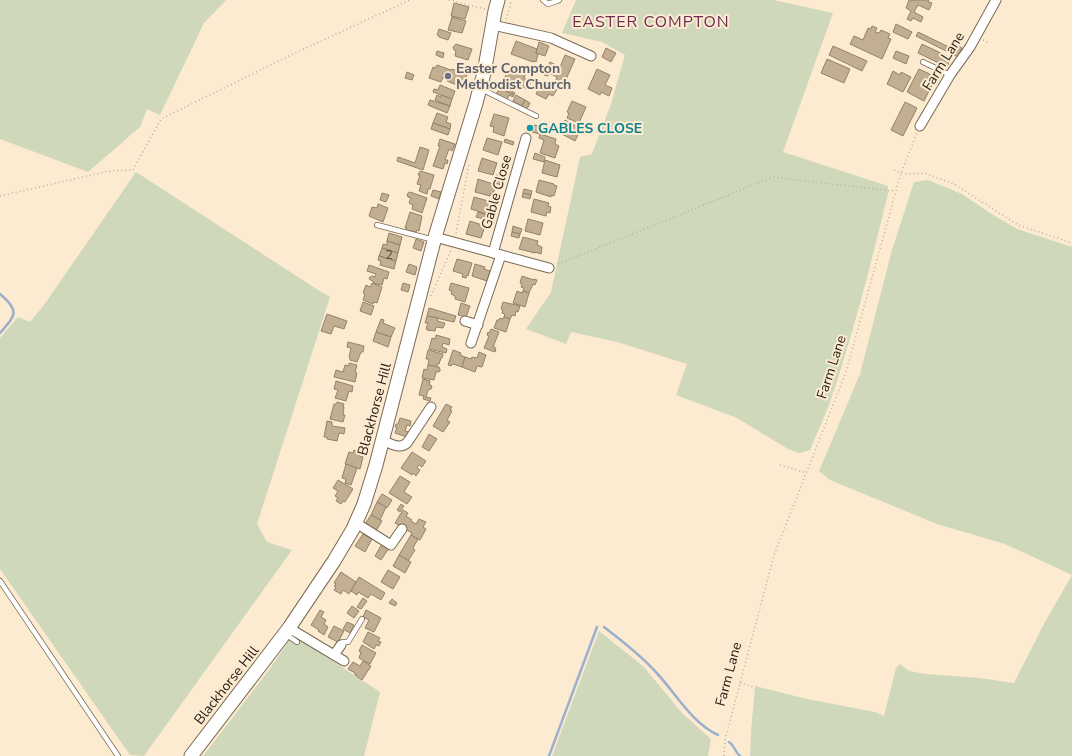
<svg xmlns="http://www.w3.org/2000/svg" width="1072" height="756" font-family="'Nunito Sans',sans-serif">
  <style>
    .green { fill: #cfd8bb }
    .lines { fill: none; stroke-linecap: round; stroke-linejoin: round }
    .stream { stroke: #9ab0cc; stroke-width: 2.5 }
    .building { fill: #c2ae90; stroke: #92836b }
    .lane-casing { stroke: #796a53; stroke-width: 6 }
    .street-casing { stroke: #796a53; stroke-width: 11 }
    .secondary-casing { stroke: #796a53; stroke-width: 15 }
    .path { stroke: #bbae99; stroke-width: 1.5; stroke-dasharray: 1 3; stroke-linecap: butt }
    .lane { stroke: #fff; stroke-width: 4.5 }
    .street { stroke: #fff; stroke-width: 9 }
    .secondary { stroke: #fff; stroke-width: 13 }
    .worship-dot { fill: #6b7280; stroke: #fcebd1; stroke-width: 1.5 }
    .culture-dot { fill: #0f9aa8; stroke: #fcebd1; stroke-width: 1.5 }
    .labels { text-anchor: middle; stroke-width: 4; stroke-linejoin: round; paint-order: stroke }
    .number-label { font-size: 12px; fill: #4e4536 }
    .street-label { font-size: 14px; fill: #282218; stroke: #fcebd1 }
    .worship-label { font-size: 14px; font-weight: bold; fill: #5b616d; stroke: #fcebd1; text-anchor: start }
    .culture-label { font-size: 14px; font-weight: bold; fill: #0d838f; stroke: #fcebd1; text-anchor: start }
    .quarter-label { font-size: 16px; letter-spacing: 1px; fill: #6d2d50; stroke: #fcebd1 }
  </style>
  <rect width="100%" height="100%" fill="#fcebd1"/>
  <!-- green -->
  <g class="green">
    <path d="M 0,0 L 226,0 L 204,23 L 160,115 L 147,109 L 140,127 L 88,172 L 0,139 Z"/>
    <path d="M 576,0 L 773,0 L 833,13 L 783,152 L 888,186 L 888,194 C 871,263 854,331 831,399 C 825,416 817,433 810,450 L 799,453 L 788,449 L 737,418 L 676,395 L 687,364 L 617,342 L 571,332 L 566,344 L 526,329 L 551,292 L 580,157 L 592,154 L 611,104 L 625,55 L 602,42 L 562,33 Z"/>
    <path d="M 136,172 L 315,288 L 330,297 L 257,524 L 267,542 L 292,550 L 144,756 L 130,755 L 0,569 L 0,338 L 18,317 L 30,322 L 44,305 Z"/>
    <path d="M 928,180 L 962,194 L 990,213 L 1017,229 L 1072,247 L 1072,756 L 750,756 L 751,732 L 755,686 L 807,699 L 875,712 L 884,716 L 896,668 L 900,664 L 909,671 L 926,674 L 979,678 L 1014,683 L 1045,622 L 1072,575 L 1005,544 L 937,524 L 830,480 L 819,471 L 860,374 L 892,250 L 914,182 Z"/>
    <path d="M 599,631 L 644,667 L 682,713 L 711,739 L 708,756 L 552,756 Z"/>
    <path d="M 293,635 L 380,692 L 364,756 L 203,756 L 269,670 Z"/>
  </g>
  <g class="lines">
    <!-- stream -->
    <g class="stream">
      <path d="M 0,294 C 20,311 16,315 0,333"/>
      <path d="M 604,627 C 621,640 638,653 653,669 C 674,690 690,722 718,735"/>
      <path d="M 729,742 C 734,745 735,752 740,756"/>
      <path d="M 549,756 L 597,627"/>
    </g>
  </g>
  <!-- building -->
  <g class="building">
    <path d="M 909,0 L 929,0 L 928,2 L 932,3 L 929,10 L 918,5 L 914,12 L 923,17 L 921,22 L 913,18 L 911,21 L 907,19 L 911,11 L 906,8 Z"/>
    <path d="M 454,3 L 469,7 L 465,19 L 451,16 Z"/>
    <path d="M 452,17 L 466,21 L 462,33 L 448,30 Z"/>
    <path d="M 896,24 L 912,32 L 908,39 L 893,32 Z"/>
    <path d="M 872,26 L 877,28 L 875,32 L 879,33 L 881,30 L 890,34 L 888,38 L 891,39 L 882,59 L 850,44 L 854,36 L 863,40 L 868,28 L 871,29 Z"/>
    <path d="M 439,29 L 451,33 L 448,40 L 439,37 L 439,36 L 437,35 Z"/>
    <path d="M 918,32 L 953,49 L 955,44 L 962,48 L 958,57 L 916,36 Z"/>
    <path d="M 516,41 L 537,49 L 536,53 L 538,54 L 536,62 L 533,61 L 533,62 L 511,54 Z"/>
    <path d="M 539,42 L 549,46 L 545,56 L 536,53 Z"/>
    <path d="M 456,44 L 472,49 L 468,60 L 455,56 L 456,51 L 454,50 L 453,47 Z"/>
    <path d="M 922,44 L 951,58 L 947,67 L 918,53 Z"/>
    <path d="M 833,46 L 867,61 L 862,71 L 829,55 Z"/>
    <path d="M 606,48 L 616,53 L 611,62 L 602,57 Z"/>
    <path d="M 437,51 L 444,53 L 443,58 L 436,55 Z"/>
    <path d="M 896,51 L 909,56 L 906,64 L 893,58 Z"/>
    <path d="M 565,55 L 575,59 L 564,84 L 556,80 L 557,77 L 549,73 L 548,76 L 544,75 L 550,62 L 560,67 Z"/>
    <path d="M 827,59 L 850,69 L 844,83 L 821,73 Z"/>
    <path d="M 437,65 L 451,70 L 452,69 L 467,75 L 462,87 L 447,81 L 448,79 L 443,77 L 441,82 L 429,78 L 433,67 L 435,68 Z"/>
    <path d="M 510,66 L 526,73 L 524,78 L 531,82 L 527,89 L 505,77 Z"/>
    <path d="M 597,69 L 610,75 L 605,85 L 612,88 L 609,96 L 601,92 L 600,95 L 588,89 Z"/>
    <path d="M 919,69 L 936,77 L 924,101 L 907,92 Z"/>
    <path d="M 893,71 L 900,75 L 901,72 L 911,77 L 903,92 L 887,84 Z"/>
    <path d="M 407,72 L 414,75 L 412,80 L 405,78 Z"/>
    <path d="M 503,81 L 514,87 L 512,92 L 515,93 L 514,95 L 500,88 Z"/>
    <path d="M 542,82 L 557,89 L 553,96 L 549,94 L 546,99 L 536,94 Z"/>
    <path d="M 440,85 L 455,91 L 452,99 L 433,92 L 434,89 L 438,90 Z"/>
    <path d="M 500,88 L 514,95 L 513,97 L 509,95 L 507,100 L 496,94 Z"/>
    <path d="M 437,95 L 441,97 L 441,95 L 452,99 L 450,106 L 435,100 Z"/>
    <path d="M 516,95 L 525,100 L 522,106 L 513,101 Z"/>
    <path d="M 430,100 L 450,106 L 447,113 L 428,105 Z"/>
    <path d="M 525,100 L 530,103 L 527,109 L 522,106 Z"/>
    <path d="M 572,101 L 586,107 L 579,123 L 567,118 L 569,113 L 567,112 Z"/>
    <path d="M 905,102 L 917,108 L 903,136 L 891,130 Z"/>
    <path d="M 437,113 L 448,117 L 446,122 L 451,124 L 450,129 L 433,123 Z"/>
    <path d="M 494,114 L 509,118 L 504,136 L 493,132 L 494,127 L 490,126 Z"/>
    <path d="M 565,120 L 581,129 L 575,141 L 558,132 Z"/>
    <path d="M 433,123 L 450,129 L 448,135 L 431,129 Z"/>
    <path d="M 534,125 L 542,127 L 540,134 L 532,132 Z"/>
    <path d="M 542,127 L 547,128 L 545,135 L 540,134 Z"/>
    <path d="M 540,134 L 556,139 L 555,144 L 559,146 L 555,158 L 540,153 L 544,140 L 539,138 Z"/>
    <path d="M 487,138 L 502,142 L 498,155 L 483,150 Z"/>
    <path d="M 440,139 L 455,144 L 452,151 L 449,149 L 445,160 L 448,160 L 447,164 L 445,163 L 443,169 L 433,166 L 440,146 L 438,146 Z"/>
    <path d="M 505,139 L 514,142 L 513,145 L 504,142 Z"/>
    <path d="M 420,147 L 429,150 L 423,170 L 397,161 L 398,157 L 415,163 Z"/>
    <path d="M 535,153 L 545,157 L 544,162 L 533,159 Z"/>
    <path d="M 482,158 L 497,163 L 493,175 L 478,171 Z"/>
    <path d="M 545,160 L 560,165 L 557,177 L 542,173 Z"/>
    <path d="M 420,171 L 434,175 L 430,189 L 428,189 L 427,194 L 419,191 L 421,185 L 417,184 L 420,175 L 418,175 Z"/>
    <path d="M 496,175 L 504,177 L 503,181 L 495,179 Z"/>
    <path d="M 478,179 L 493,184 L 492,186 L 495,187 L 493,195 L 490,194 L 490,196 L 475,192 Z"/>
    <path d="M 495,179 L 503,181 L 502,185 L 494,183 Z"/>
    <path d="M 539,180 L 554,184 L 554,185 L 557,186 L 554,196 L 551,195 L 551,197 L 536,192 Z"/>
    <path d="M 524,189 L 532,191 L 531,195 L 523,193 Z"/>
    <path d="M 433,190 L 441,192 L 439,199 L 431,196 Z"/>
    <path d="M 410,192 L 427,198 L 422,213 L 412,209 L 413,205 L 409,203 L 411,198 L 408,197 L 407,195 L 408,193 Z"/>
    <path d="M 382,193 L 389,195 L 386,202 L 380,200 Z"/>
    <path d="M 523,193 L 531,195 L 530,199 L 522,197 Z"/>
    <path d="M 474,197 L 492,202 L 490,207 L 488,206 L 486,214 L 471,209 Z"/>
    <path d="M 534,199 L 549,203 L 548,206 L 551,207 L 550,213 L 547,212 L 546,216 L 531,212 Z"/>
    <path d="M 378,204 L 388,208 L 383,222 L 369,216 L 372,207 L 377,208 Z"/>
    <path d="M 410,212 L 422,216 L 419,231 L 417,230 L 416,232 L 406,230 L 407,228 L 405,228 Z"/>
    <path d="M 478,212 L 493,217 L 492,221 L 476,217 Z"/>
    <path d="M 528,219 L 543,223 L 540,235 L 525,231 Z"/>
    <path d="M 470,221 L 485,226 L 481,238 L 466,234 Z"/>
    <path d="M 513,226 L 522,229 L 520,234 L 512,232 Z"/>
    <path d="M 512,232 L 520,234 L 519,238 L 511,236 Z"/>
    <path d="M 389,233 L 402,237 L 400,245 L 387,241 Z"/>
    <path d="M 523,237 L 538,241 L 537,245 L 542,247 L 541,254 L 535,252 L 535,253 L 519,249 Z"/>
    <path d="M 416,239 L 424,242 L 421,251 L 413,248 Z"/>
    <path d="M 387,241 L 400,245 L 398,253 L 382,248 L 383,244 L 387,245 Z"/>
    <path d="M 382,248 L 398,253 L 396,261 L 379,256 Z"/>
    <path d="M 379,256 L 396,261 L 394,269 L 380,265 L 381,261 L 378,260 Z"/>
    <path d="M 457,259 L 472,263 L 468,276 L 467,275 L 466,278 L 462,277 L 463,274 L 453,271 Z"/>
    <path d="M 409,264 L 417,267 L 415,275 L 406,272 Z"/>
    <path d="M 475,264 L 485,267 L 484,269 L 490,271 L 487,281 L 472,276 Z"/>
    <path d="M 369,265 L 389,272 L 387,279 L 384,278 L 382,285 L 373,283 L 374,282 L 369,279 L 370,277 L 372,276 L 375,277 L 376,274 L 367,271 Z"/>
    <path d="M 522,276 L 534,280 L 534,279 L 537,280 L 535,285 L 533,284 L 529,293 L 523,291 L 524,288 L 521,287 L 522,284 L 520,283 Z"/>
    <path d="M 372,283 L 382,287 L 377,303 L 374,302 L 373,304 L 363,300 L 365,294 L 363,293 L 366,285 L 370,287 Z"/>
    <path d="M 403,283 L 410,285 L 408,292 L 401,290 Z"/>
    <path d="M 451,283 L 469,288 L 465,302 L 455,299 L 455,296 L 451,294 L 452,291 L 449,290 Z"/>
    <path d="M 517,291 L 522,293 L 523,291 L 529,293 L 525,307 L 513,303 Z"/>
    <path d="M 363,302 L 374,306 L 371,315 L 360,311 Z"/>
    <path d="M 503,302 L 520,306 L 518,312 L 516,311 L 515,316 L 512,315 L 510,319 L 504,317 L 505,314 L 502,313 L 503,310 L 501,309 Z"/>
    <path d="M 461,303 L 470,306 L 466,317 L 458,315 Z"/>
    <path d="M 429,308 L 456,316 L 454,322 L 427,316 Z"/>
    <path d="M 327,314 L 347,321 L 344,329 L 334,326 L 331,334 L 321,331 Z"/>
    <path d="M 427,316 L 438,318 L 437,321 L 445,323 L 443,328 L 436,327 L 435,331 L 427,330 L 428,329 L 426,329 L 428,323 L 425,323 Z"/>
    <path d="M 504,317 L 510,319 L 506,332 L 494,328 L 497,320 L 499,320 L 500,318 L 503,319 Z"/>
    <path d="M 381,319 L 384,320 L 383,323 L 395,328 L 391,337 L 376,332 Z"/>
    <path d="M 491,329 L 499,332 L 493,347 L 495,347 L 495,349 L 496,349 L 495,352 L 484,348 L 489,336 L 487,335 L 488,332 L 489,333 Z"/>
    <path d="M 376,332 L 391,337 L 388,347 L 373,341 Z"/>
    <path d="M 436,335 L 450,339 L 449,345 L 443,343 L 442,347 L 447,349 L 446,353 L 429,349 L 432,338 L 435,339 Z"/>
    <path d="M 348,342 L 364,346 L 363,352 L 361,352 L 357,362 L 350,360 L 350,357 L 349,357 L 351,348 L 347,347 Z"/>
    <path d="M 428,350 L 443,354 L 442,358 L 441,358 L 439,364 L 437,364 L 437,367 L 428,365 L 429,359 L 426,359 Z"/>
    <path d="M 453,350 L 461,353 L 460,355 L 465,357 L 462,367 L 453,364 L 451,366 L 448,365 Z"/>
    <path d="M 479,352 L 486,355 L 482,367 L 477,366 L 475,372 L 462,367 L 465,357 L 471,359 L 472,357 L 477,358 Z"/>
    <path d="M 349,363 L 357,365 L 355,372 L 357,373 L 355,382 L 334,377 L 336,370 L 343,372 L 345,365 L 349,366 Z"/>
    <path d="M 428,365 L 439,367 L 440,369 L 440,371 L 438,372 L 436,372 L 434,380 L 422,378 L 424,369 L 427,370 Z"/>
    <path d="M 423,379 L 430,381 L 429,385 L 431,385 L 432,387 L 431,389 L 428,390 L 426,397 L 431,398 L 430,401 L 423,399 L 424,396 L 419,395 Z"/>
    <path d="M 336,381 L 353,386 L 352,392 L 349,391 L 346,401 L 335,398 L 338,390 L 334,389 Z"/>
    <path d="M 337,402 L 344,404 L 343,407 L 344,407 L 343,415 L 345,415 L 343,422 L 330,419 L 334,404 L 336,404 Z"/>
    <path d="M 446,404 L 452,407 L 450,410 L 452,411 L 447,420 L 450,422 L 443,432 L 433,426 Z"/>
    <path d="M 400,418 L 411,421 L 410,426 L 407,425 L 405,431 L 409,432 L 407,437 L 395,433 L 397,427 L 395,427 L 396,424 L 398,424 Z"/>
    <path d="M 327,421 L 332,422 L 332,426 L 345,428 L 344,434 L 339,433 L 337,441 L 327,439 L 327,437 L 324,437 Z"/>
    <path d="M 429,434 L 437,439 L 429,451 L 422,447 Z"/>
    <path d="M 354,450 L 360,452 L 359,456 L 363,457 L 360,469 L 345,464 L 349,452 L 353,453 Z"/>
    <path d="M 412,452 L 426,461 L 422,467 L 419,465 L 417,467 L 420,470 L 416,476 L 413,473 L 412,475 L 401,468 Z"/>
    <path d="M 346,464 L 357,468 L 351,485 L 345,483 L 346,479 L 342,478 Z"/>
    <path d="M 400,476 L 410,482 L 404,492 L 412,497 L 407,504 L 389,493 Z"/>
    <path d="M 338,480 L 353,489 L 345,502 L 343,501 L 341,504 L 336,501 L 338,498 L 335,496 L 338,491 L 333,488 Z"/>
    <path d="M 382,494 L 392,500 L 387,508 L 377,502 Z"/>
    <path d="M 377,502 L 386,507 L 380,520 L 371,515 Z"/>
    <path d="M 401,504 L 404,506 L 400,512 L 397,510 Z"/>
    <path d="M 403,510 L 408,513 L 406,516 L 412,520 L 411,521 L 416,524 L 419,519 L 426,522 L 423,527 L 426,529 L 420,540 L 411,535 L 412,533 L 395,523 Z"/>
    <path d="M 371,515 L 382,521 L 376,531 L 365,524 Z"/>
    <path d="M 363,534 L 372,539 L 365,552 L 355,546 Z"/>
    <path d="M 411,535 L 418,539 L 413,548 L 415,550 L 408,561 L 399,555 Z"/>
    <path d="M 382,544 L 389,548 L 381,560 L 375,556 Z"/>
    <path d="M 399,555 L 411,562 L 405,573 L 393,566 Z"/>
    <path d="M 388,570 L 400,577 L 393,589 L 381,582 Z"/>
    <path d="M 341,572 L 356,582 L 349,594 L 343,590 L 341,594 L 334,590 L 336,587 L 334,586 L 336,584 L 334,583 Z"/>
    <path d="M 359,577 L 385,593 L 381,600 L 371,594 L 368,598 L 358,592 L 357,595 L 351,591 Z"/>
    <path d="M 363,598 L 367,601 L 361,609 L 357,607 Z"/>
    <path d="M 392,599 L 397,603 L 395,606 L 389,603 Z"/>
    <path d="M 352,606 L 359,611 L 354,618 L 347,613 Z"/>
    <path d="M 320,610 L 324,612 L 321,617 L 326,620 L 324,624 L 328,627 L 324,635 L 318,631 L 319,630 L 311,625 Z"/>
    <path d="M 366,610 L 381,618 L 374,632 L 365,628 L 369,620 L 363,617 Z"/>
    <path d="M 347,622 L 354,625 L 350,633 L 343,629 Z"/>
    <path d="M 334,626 L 344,631 L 338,642 L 328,637 Z"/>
    <path d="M 368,632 L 380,638 L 378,641 L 381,642 L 379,646 L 376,645 L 374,649 L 363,642 Z"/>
    <path d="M 362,645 L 376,653 L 370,664 L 359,658 L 361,652 L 359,651 Z"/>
    <path d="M 363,661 L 371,666 L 362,680 L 355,675 L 355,673 L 348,669 L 353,662 L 360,666 Z"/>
  </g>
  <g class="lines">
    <!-- lane casing -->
    <g class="lane-casing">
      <g id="lane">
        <path d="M 543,0 L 548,4 L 557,1 L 559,0"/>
        <path d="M 923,62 L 950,75"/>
        <path d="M 481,89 L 536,116"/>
        <path d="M 377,225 L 434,240"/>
        <path d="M 0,581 L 118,756"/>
        <path d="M 287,635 L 297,642"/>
        <path d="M 341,645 L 343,642 L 348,642 L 362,619"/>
      </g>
    </g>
    <!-- street casing -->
    <g class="street-casing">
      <g id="street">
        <path d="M 493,25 L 551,38 L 591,56"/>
        <path d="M 920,126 L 950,75 L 970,47 L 996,0"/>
        <path d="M 435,237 L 549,268"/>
        <path d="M 493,253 L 526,138"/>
        <path d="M 465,321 L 478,325"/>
        <path d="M 471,343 L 501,255"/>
        <path d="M 382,440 C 390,443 399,450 407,443 L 431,407"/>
        <path d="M 356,523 L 391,545 L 402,529"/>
        <path d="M 289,628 L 344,661"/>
        <path d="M 334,655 L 341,645"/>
      </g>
    </g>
    <!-- secondary casing -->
    <g class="secondary-casing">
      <path id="secondary" d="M 191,756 L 289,628 L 334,561 L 353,529 L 364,504 L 376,465 L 435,237 L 476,103 L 484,73 L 495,11 L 498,0"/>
    </g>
    <!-- path -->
    <g class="path">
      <path d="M 449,0 L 485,9"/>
      <path d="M 506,19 L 512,0"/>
      <path d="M 983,40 L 988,43"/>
      <path d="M 894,170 L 901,173 L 911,174 L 924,173 L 954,184 L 1018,225 L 1072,243"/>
      <path d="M 0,196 L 109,171 L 133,170 L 161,119 L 293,54 L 410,0"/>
      <path d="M 456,233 L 469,164"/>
      <path d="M 558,264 L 758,183 L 773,177 L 891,191 L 896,190"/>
      <path d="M 431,296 L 451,250"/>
      <path d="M 780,465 L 807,473"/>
      <path d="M 740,683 L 753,687"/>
      <path d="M 724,756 L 725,740 L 774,555 L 846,372 L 901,173 L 917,133"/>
    </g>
    <!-- lane -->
    <use href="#lane" class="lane"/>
    <!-- street -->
    <use href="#street" class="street"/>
    <!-- secondary -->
    <use href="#secondary" class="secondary"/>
  </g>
  <!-- markers -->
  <circle class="worship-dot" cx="448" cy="76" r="4"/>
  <circle class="culture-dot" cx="530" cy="128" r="4"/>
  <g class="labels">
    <!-- number labels -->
    <g class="number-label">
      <text x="389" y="259">2</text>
    </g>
    <!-- street labels -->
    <g class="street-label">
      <text transform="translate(943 61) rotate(-58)" y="5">Farm Lane</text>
      <text transform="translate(496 192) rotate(-74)" y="5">Gable Close</text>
      <text transform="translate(831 367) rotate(-72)" y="5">Farm Lane</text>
      <text transform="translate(374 409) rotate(-75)" y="5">Blackhorse Hill</text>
      <text transform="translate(728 674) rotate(-75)" y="5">Farm Lane</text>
      <text transform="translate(226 685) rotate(-52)" y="5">Blackhorse Hill</text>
    </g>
    <!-- worship labels -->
    <g class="worship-label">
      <text x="456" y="73">Easter Compton<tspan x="456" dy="16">Methodist Church</tspan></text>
    </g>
    <!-- culture labels -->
    <g class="culture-label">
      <text x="538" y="133">GABLES CLOSE</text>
    </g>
    <!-- quarter labels -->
    <g class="quarter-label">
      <text x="651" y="27">EASTER COMPTON</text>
    </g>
  </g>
</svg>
